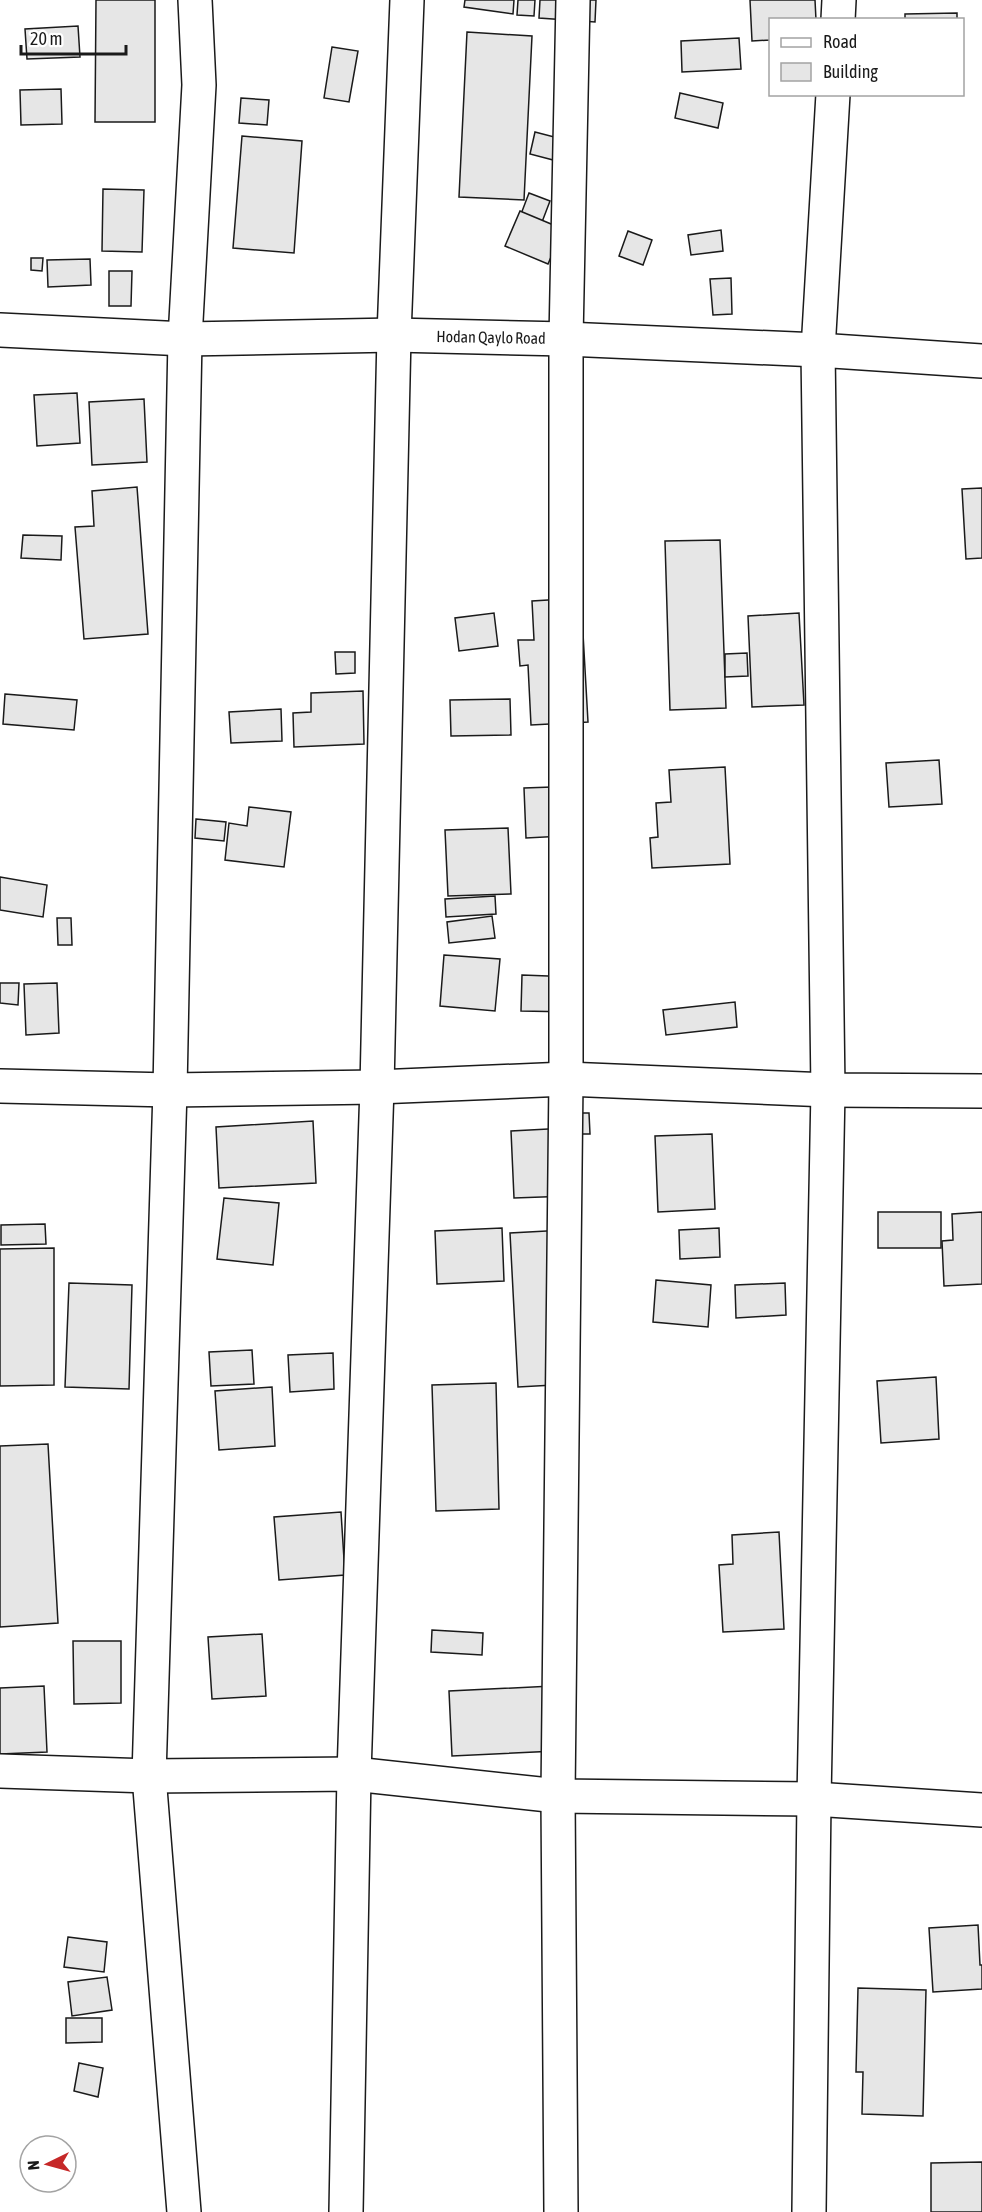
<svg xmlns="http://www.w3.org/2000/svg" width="982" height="2212" font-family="'Asap Condensed',sans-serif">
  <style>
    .building { fill: #e6e6e6; stroke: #1a1a1a; stroke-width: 1.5 }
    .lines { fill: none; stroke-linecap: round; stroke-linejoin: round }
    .minor-casing { stroke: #1a1a1a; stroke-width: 36 }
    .minor { stroke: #fff; stroke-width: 33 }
    .labels { text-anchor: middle; stroke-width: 4.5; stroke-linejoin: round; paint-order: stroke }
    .street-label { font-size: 16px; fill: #1a1a1a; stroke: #fff }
  </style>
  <rect width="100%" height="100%" fill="#fff"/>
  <!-- building -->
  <g class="building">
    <path d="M 96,0 L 155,0 L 155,122 L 95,122 Z"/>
    <path d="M 465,0 L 514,0 L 513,14 L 464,7 Z"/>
    <path d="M 518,0 L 535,0 L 534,16 L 517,15 Z"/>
    <path d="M 540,0 L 596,0 L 595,22 L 539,18 Z"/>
    <path d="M 750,0 L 815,0 L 816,20 L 770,20 L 770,40 L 752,41 Z"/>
    <path d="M 957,13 L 957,20 L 905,20 L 905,14 Z"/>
    <path d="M 78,26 L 80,57 L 27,59 L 25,29 Z"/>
    <path d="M 467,32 L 532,36 L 524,200 L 459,197 Z"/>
    <path d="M 739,38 L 741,69 L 682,72 L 681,41 Z"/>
    <path d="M 332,47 L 358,51 L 349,102 L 324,98 Z"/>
    <path d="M 61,89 L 62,124 L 21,125 L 20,90 Z"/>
    <path d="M 680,93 L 723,103 L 718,128 L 675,118 Z"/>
    <path d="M 241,98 L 269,100 L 267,125 L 239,123 Z"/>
    <path d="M 535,132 L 562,139 L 557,161 L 530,154 Z"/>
    <path d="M 242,136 L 302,141 L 294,253 L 233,248 Z"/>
    <path d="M 103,189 L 144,190 L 142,252 L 102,251 Z"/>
    <path d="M 529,193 L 550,201 L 542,222 L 521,214 Z"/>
    <path d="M 520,211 L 563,229 L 548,264 L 505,246 Z"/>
    <path d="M 721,230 L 723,251 L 691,255 L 688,235 Z"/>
    <path d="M 628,231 L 652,240 L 643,265 L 619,256 Z"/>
    <path d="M 31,258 L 43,258 L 42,271 L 31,270 Z"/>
    <path d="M 90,259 L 91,285 L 48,287 L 47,260 Z"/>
    <path d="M 109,271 L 132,271 L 131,306 L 109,306 Z"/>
    <path d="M 731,278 L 732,314 L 713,315 L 710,279 Z"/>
    <path d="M 77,393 L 80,443 L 37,446 L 34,395 Z"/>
    <path d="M 144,399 L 147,462 L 92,465 L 89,402 Z"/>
    <path d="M 137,487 L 148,634 L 84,639 L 75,527 L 94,526 L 92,491 Z"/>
    <path d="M 982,488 L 982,558 L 966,559 L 962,489 Z"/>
    <path d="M 23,535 L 62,536 L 61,560 L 21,558 Z"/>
    <path d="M 720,540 L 726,708 L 670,710 L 665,541 Z"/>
    <path d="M 581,598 L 588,722 L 531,725 L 528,665 L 520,666 L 518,640 L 534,640 L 532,601 Z"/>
    <path d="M 494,613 L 498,646 L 459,651 L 455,618 Z"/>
    <path d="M 799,613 L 804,705 L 752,707 L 748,616 Z"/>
    <path d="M 335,652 L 355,652 L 355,673 L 336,674 Z"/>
    <path d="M 747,653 L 748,676 L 725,677 L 725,654 Z"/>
    <path d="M 363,691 L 364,744 L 294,747 L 293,713 L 311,712 L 311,693 Z"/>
    <path d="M 5,694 L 77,700 L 74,730 L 3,724 Z"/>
    <path d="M 510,699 L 511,735 L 451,736 L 450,700 Z"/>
    <path d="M 281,709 L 282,741 L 231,743 L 229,712 Z"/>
    <path d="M 939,760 L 942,804 L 889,807 L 886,763 Z"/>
    <path d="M 725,767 L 730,864 L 652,868 L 650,838 L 658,837 L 656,803 L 671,802 L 669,770 Z"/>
    <path d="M 581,786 L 583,835 L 526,838 L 524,788 Z"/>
    <path d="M 249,807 L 291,812 L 284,867 L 225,860 L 229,823 L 247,826 Z"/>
    <path d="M 196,819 L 226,822 L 224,841 L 195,838 Z"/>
    <path d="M 508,828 L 511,894 L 448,896 L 445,830 Z"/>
    <path d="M 0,877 L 47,885 L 43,917 L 0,910 Z"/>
    <path d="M 495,896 L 496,914 L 446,917 L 445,899 Z"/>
    <path d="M 492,916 L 495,938 L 449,943 L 447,922 Z"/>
    <path d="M 57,918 L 71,918 L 72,945 L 58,945 Z"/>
    <path d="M 444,955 L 500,959 L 495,1011 L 440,1006 Z"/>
    <path d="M 522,975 L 574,977 L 573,1012 L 521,1011 Z"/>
    <path d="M 0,983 L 19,983 L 18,1005 L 0,1003 Z"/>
    <path d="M 57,983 L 59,1033 L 26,1035 L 24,984 Z"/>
    <path d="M 735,1002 L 737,1027 L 666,1035 L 663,1010 Z"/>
    <path d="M 569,1113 L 589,1113 L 590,1134 L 570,1134 Z"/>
    <path d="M 313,1121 L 316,1183 L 219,1188 L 216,1127 Z"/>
    <path d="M 567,1128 L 570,1196 L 514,1198 L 511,1131 Z"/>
    <path d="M 712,1134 L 715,1209 L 658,1212 L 655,1136 Z"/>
    <path d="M 224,1198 L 279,1203 L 273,1265 L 217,1259 Z"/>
    <rect x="878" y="1212" width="63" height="36"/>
    <path d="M 982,1212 L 982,1284 L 944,1286 L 942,1241 L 953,1240 L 952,1214 Z"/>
    <path d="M 45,1224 L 46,1244 L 1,1245 L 1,1225 Z"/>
    <path d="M 502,1228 L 504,1281 L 437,1284 L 435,1231 Z"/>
    <path d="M 719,1228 L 720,1257 L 680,1259 L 679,1230 Z"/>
    <path d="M 565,1230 L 572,1384 L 518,1387 L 510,1233 Z"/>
    <path d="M 54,1248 L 54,1385 L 0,1386 L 0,1249 Z"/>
    <path d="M 656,1280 L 711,1285 L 708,1327 L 653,1322 Z"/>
    <path d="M 69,1283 L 132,1285 L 129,1389 L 65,1387 Z"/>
    <path d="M 785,1283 L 786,1315 L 736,1318 L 735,1285 Z"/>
    <path d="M 252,1350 L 254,1384 L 211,1386 L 209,1352 Z"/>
    <path d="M 333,1353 L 334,1389 L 290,1392 L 288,1355 Z"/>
    <path d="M 936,1377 L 939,1439 L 881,1443 L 877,1381 Z"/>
    <path d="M 496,1383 L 499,1509 L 436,1511 L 432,1385 Z"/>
    <path d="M 272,1387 L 275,1446 L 219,1450 L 215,1391 Z"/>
    <path d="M 48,1444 L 58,1623 L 0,1627 L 0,1446 Z"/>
    <path d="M 341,1512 L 345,1575 L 279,1580 L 274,1517 Z"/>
    <path d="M 779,1532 L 784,1629 L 723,1632 L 719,1565 L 733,1564 L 732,1535 Z"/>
    <path d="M 432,1630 L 483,1633 L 482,1655 L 431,1652 Z"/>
    <path d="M 262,1634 L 266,1696 L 212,1699 L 208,1637 Z"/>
    <path d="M 73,1641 L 121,1641 L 121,1703 L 74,1704 Z"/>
    <path d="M 44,1686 L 47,1752 L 0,1754 L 0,1688 Z"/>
    <path d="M 552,1686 L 556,1751 L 452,1756 L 449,1691 Z"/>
    <path d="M 978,1925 L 980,1965 L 982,1965 L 982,1989 L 933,1992 L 929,1928 Z"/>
    <path d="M 68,1937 L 107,1942 L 104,1972 L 64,1967 Z"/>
    <path d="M 107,1977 L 112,2010 L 72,2016 L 68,1982 Z"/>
    <path d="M 858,1988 L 926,1990 L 923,2116 L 862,2114 L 863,2072 L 856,2072 Z"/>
    <path d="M 66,2018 L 102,2018 L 102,2042 L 66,2043 Z"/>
    <path d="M 79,2063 L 103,2068 L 98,2097 L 74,2091 Z"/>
    <path d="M 982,2162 L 982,2212 L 931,2212 L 931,2163 Z"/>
  </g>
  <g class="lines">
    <!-- minor casing -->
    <g class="minor-casing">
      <g id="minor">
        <path d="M 838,20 L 839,0"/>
        <path d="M 0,330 L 185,339 L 394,335 L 566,339 L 818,350 L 982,361"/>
        <path d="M 0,1086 L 170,1090 L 377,1087 L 566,1079 L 828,1090 L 982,1091"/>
        <path d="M 0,1771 L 149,1776 L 354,1774 L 558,1796 L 814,1799 L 982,1810"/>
        <path d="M 184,2212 L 149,1776 L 170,1090 L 185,339 L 199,85 L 195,0"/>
        <path d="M 346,2212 L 354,1774 L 377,1087 L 394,335 L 407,0"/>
        <path d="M 561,2212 L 558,1796 L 566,1079 L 566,339 L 573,0"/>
        <path d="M 809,2212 L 814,1799 L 828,1090 L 818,350 L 833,94"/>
      </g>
    </g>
    <!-- minor -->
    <use href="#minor" class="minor"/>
  </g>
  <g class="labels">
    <!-- street labels -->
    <g class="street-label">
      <text transform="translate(491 337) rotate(1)" y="6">Hodan Qaylo Road</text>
    </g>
  </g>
  <!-- legend -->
  <rect x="769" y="18" width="195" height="78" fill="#ffffff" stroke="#a3a3a3" stroke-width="1.5"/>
  <rect x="781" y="38" width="30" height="9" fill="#ffffff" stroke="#a3a3a3" stroke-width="1.5"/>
  <text x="823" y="48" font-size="18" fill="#1a1a1a">Road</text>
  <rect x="781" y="63" width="30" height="18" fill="#e6e6e6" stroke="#a3a3a3" stroke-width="1.5"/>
  <text x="823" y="78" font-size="18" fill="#1a1a1a">Building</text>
  <!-- north arrow -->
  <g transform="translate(48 2164) rotate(265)"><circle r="28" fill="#ffffff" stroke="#a3a3a3" stroke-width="1.5"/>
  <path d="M0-4.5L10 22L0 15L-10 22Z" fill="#c62828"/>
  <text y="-9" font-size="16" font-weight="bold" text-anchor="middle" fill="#1a1a1a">N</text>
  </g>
  <!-- scale -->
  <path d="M21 45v9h105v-9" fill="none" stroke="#1a1a1a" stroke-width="3"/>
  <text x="30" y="45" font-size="18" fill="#1a1a1a" stroke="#ffffff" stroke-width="4.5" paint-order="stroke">20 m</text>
</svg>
